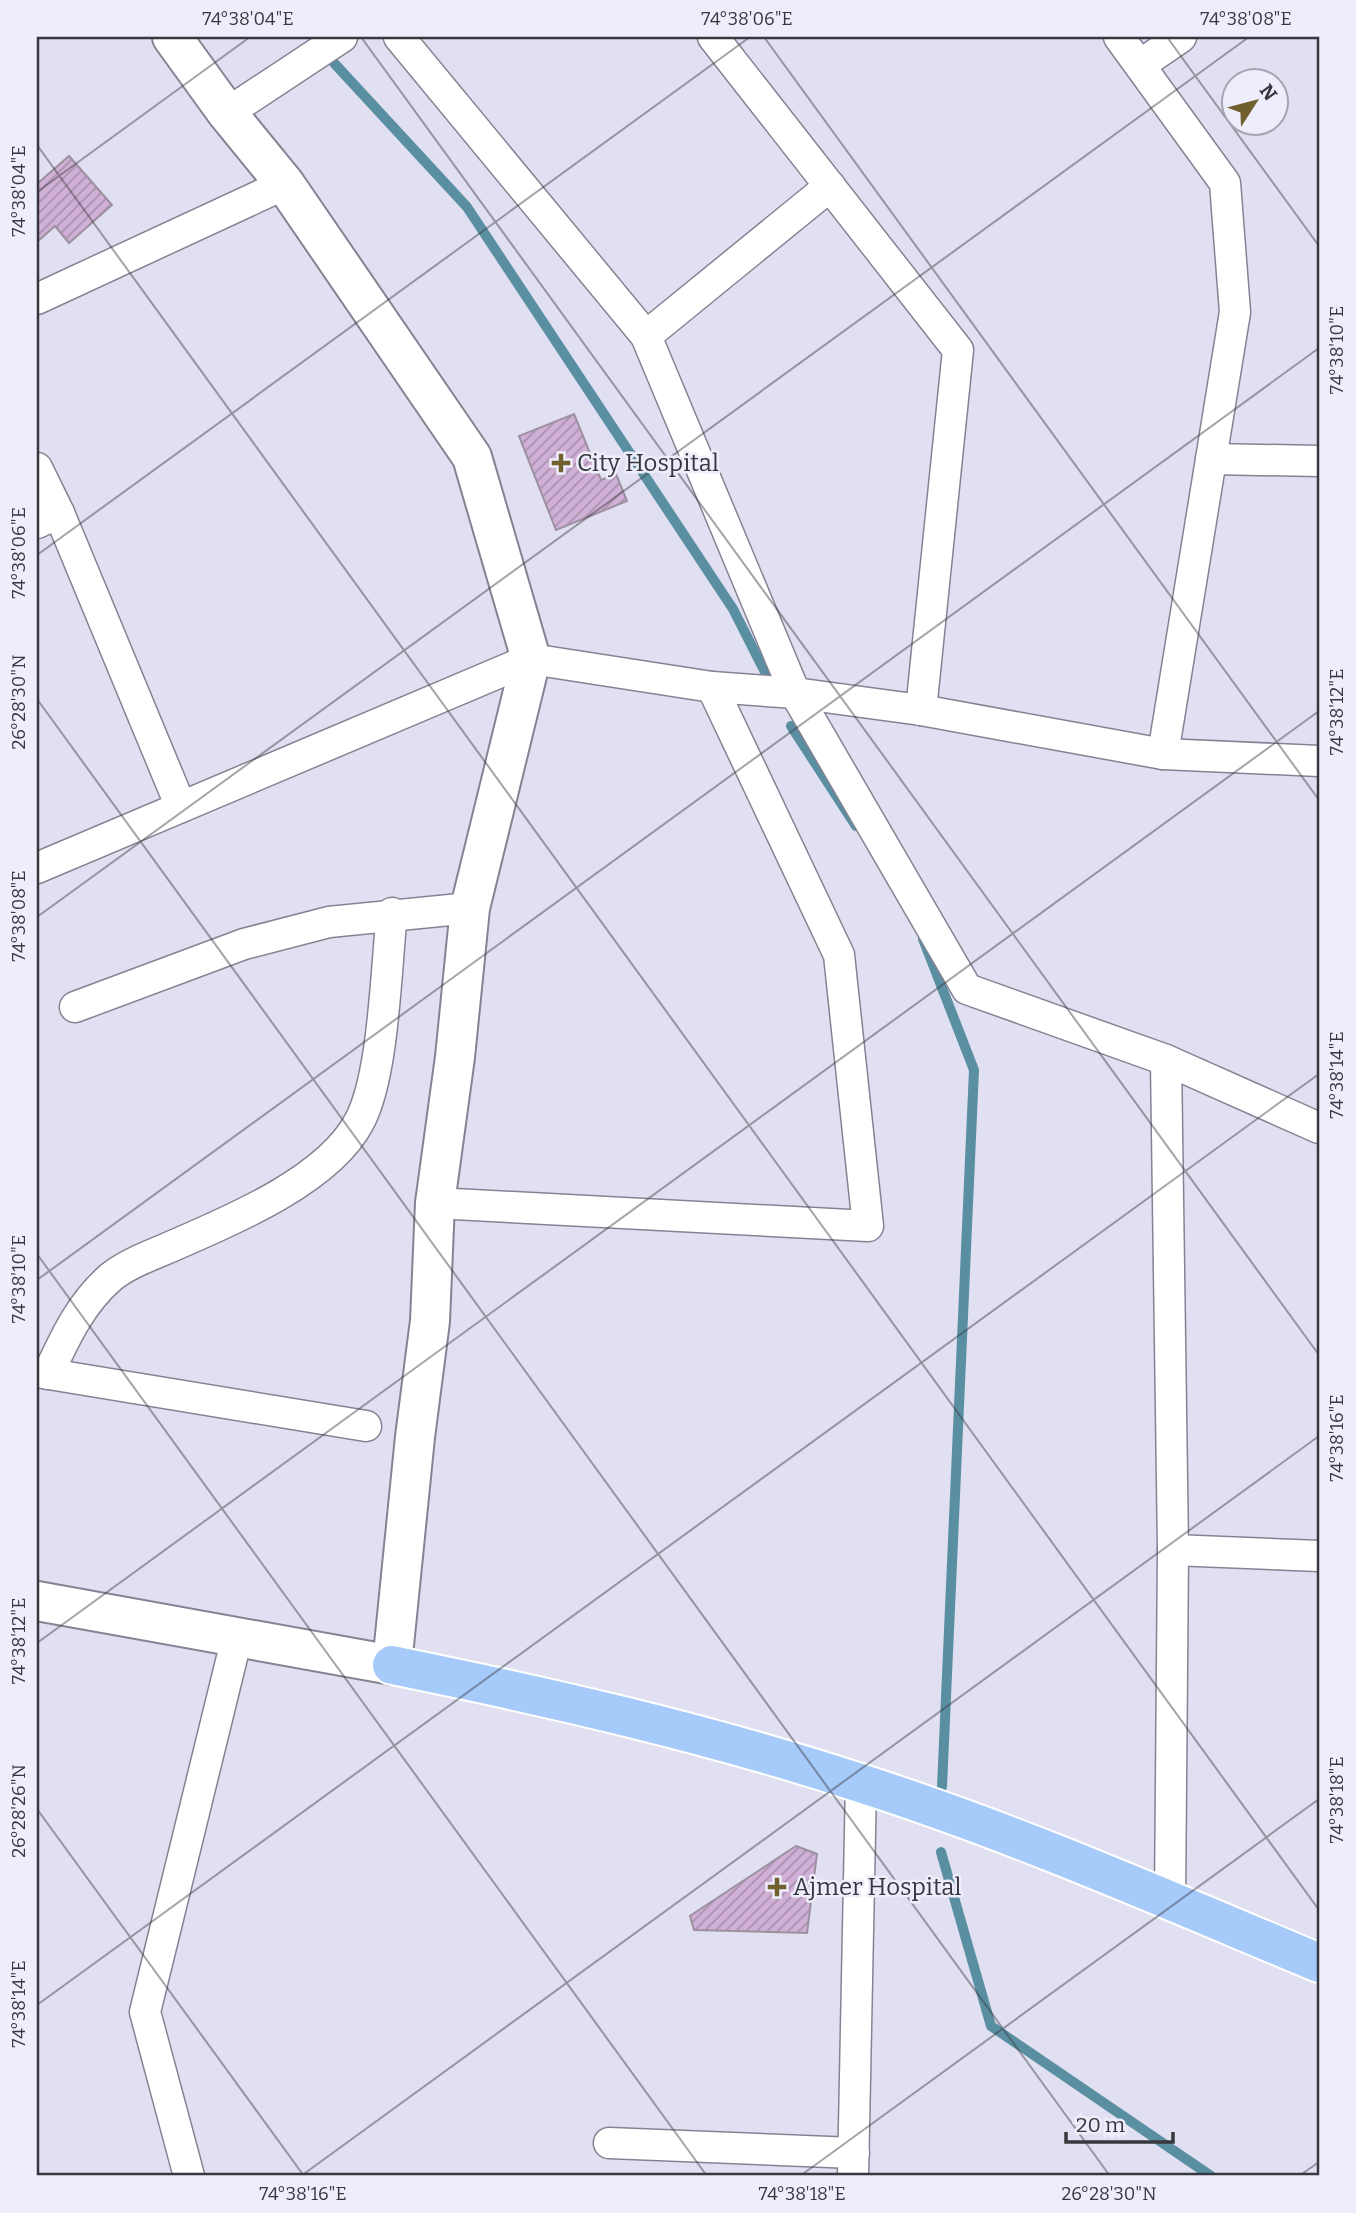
<svg xmlns="http://www.w3.org/2000/svg" width="1356" height="2213" font-family="Bitter,serif">
  <style>
    .lines { fill: none; stroke-linecap: round; stroke-linejoin: round }
    .stream { stroke: #5a8fa2; stroke-width: 10 }
    .building { fill: url(#building-hatch); stroke: #9d919f; stroke-width: 2 }
    .minor-casing { stroke: #848393; stroke-width: 33 }
    .tertiary-casing { stroke: #848393; stroke-width: 42 }
    .primary-casing { stroke: #fff; stroke-width: 42 }
    .minor { stroke: #fff; stroke-width: 30 }
    .tertiary { stroke: #fff; stroke-width: 38 }
    .primary { stroke: #a6caf9; stroke-width: 38 }
    .ticks { fill: none; stroke: #37373e; stroke-width: 2; stroke-opacity: 0.45 }
    .poi-dot { fill: #6f602d; stroke: #eeedfc; stroke-width: 2.5 }
    .labels { text-anchor: middle; stroke-width: 5; stroke-linejoin: round; paint-order: stroke }
    .poi-label { font-size: 24px; fill: #37373e; stroke: #eeedfc; text-anchor: start }
    .neatline { fill: none; stroke: #37373e; stroke-width: 2.5 }
    .ticks-label { font-size: 18px; text-anchor: middle; fill: #37373e }
  </style>
  <defs>
    <pattern id="building-hatch" width="6" height="6" patternUnits="userSpaceOnUse" patternTransform="scale(1.75)"><rect width="6" height="6" fill="#d0b0d6"/><path d="M-1 1l2-2M0 6l6-6M5 7l2-2" fill="none" stroke="#aa90af"/></pattern>
  </defs>
  <rect width="100%" height="100%" fill="#e1e0f2"/>
  <g class="lines">
    <!-- stream -->
    <g class="stream">
      <path d="M 334,63 L 467,207 L 733,609 L 767,676"/>
      <path d="M 791,726 L 856,826"/>
      <path d="M 923,939 L 974,1070 L 942,1787"/>
      <path d="M 941,1852 L 991,2026 L 1211,2176"/>
    </g>
  </g>
  <!-- building -->
  <g class="building">
    <path d="M 69,156 L 112,205 L 69,243 L 55,226 L 37,242 L 37,184 Z"/>
    <path d="M 574,414 L 601,480 L 616,474 L 627,501 L 556,530 L 519,436 Z"/>
    <path d="M 796,1846 L 817,1854 L 807,1933 L 694,1930 L 690,1916 Z"/>
  </g>
  <g class="lines">
    <!-- minor casing -->
    <g class="minor-casing">
      <g id="minor">
        <path d="M 399,37 L 646,336 L 795,693 L 967,989 L 1166,1060 L 1319,1128"/>
        <path d="M 713,37 L 958,350 L 921,710"/>
        <path d="M 1119,37 L 1225,183 L 1235,312 L 1163,754"/>
        <path d="M 1140,65 L 1181,37"/>
        <path d="M 227,113 L 342,37"/>
        <path d="M 37,299 L 285,184"/>
        <path d="M 646,336 L 830,186"/>
        <path d="M 1211,459 L 1319,461"/>
        <path d="M 37,468 L 59,513 L 37,523"/>
        <path d="M 59,513 L 181,807"/>
        <path d="M 37,868 L 531,659 L 712,687 L 795,693 L 921,710 L 1163,754 L 1319,761"/>
        <path d="M 75,1007 L 244,944 L 329,922 L 470,908"/>
        <path d="M 1166,1060 L 1173,1550 L 1170,1900"/>
        <path d="M 435,1203 L 868,1226 L 839,955 L 712,687"/>
        <path d="M 37,1372 L 366,1426"/>
        <path d="M 48,1374 C 65,1338 80,1304 111,1277 C 130,1262 155,1254 177,1244 C 235,1219 329,1179 359,1122 C 384,1077 386,967 392,913"/>
        <path d="M 1173,1550 L 1319,1556"/>
        <path d="M 609,2143 L 854,2153"/>
        <path d="M 189,2176 L 145,2012 L 237,1637"/>
        <path d="M 853,2176 L 861,1783"/>
      </g>
    </g>
    <!-- tertiary casing -->
    <g class="tertiary-casing">
      <path id="tertiary" d="M 37,1601 L 392,1665 L 415,1437 L 430,1321 L 435,1203 L 455,1057 L 470,908 L 531,659 L 472,457 L 285,184 L 227,113 L 172,37"/>
    </g>
    <!-- primary casing -->
    <g class="primary-casing">
      <path id="primary" d="M 392,1665 C 550,1697 707,1733 860,1783 C 1016,1833 1168,1900 1319,1963"/>
    </g>
    <!-- minor -->
    <use href="#minor" class="minor"/>
    <!-- tertiary -->
    <use href="#tertiary" class="tertiary"/>
    <!-- primary -->
    <use href="#primary" class="primary"/>
  </g>
  <!-- ticks -->
  <path class="ticks" d="M 361,37 L 1319,1355M 764,37 L 1319,800M 1167,37 L 1319,246M 37,145 L 1319,1910M 37,192 L 250,37M 37,555 L 750,37M 37,699 L 1110,2176M 37,917 L 1249,37M 37,1254 L 707,2176M 37,1280 L 1319,348M 37,1643 L 1319,711M 37,1809 L 304,2176M 37,2005 L 1319,1074M 301,2176 L 1319,1436M 800,2176 L 1319,1799M 1299,2176 L 1319,2162"/>
  <!-- markers -->
  <g class="poi-dot">
    <path d="M557.5 452.5h7v7h7v7h-7v7h-7v-7h-7v-7h7z"/>
    <path d="M773.5 1876.5h7v7h7v7h-7v7h-7v-7h-7v-7h7z"/>
  </g>
  <g class="labels">
    <!-- poi labels -->
    <g class="poi-label">
      <text x="577" y="471">City Hospital</text>
      <text x="793" y="1895">Ajmer Hospital</text>
    </g>
  </g>
  <!-- border -->
  <rect width="1356" height="2213" fill="none" stroke="#eeedfc" stroke-width="77"/>
  <!-- north arrow -->
  <g transform="translate(1255 102) rotate(54)"><circle r="33" fill="#eeedfc" stroke="#a5a4b0" stroke-width="2"/>
  <path d="M0-5L12 26L0 18L-12 26Z" fill="#6f602d"/>
  <text y="-10" font-size="19" font-weight="bold" text-anchor="middle" fill="#37373e">N</text>
  </g>
  <!-- scale -->
  <path d="M1066 2132v10h107v-10" fill="none" stroke="#37373e" stroke-width="3.5"/>
  <text x="1076" y="2132" font-size="21" fill="#37373e" stroke="#eeedfc" stroke-width="5" paint-order="stroke">20 m</text>
  <rect x="38" y="38" width="1280" height="2136" class="neatline"/>
  <g class="ticks-label">
    <text x="248" y="25">74°38'04"E</text>
    <text x="747" y="25">74°38'06"E</text>
    <text x="1246" y="25">74°38'08"E</text>
    <text transform="translate(19 191) rotate(-90)" y="6">74°38'04"E</text>
    <text transform="translate(1337 350) rotate(-90)" y="6">74°38'10"E</text>
    <text transform="translate(19 553) rotate(-90)" y="6">74°38'06"E</text>
    <text transform="translate(19 702) rotate(-90)" y="6">26°28'30"N</text>
    <text transform="translate(1337 712) rotate(-90)" y="6">74°38'12"E</text>
    <text transform="translate(19 916) rotate(-90)" y="6">74°38'08"E</text>
    <text transform="translate(1337 1075) rotate(-90)" y="6">74°38'14"E</text>
    <text transform="translate(19 1279) rotate(-90)" y="6">74°38'10"E</text>
    <text transform="translate(1337 1438) rotate(-90)" y="6">74°38'16"E</text>
    <text transform="translate(19 1641) rotate(-90)" y="6">74°38'12"E</text>
    <text transform="translate(1337 1800) rotate(-90)" y="6">74°38'18"E</text>
    <text transform="translate(19 1811) rotate(-90)" y="6">26°28'26"N</text>
    <text transform="translate(19 2004) rotate(-90)" y="6">74°38'14"E</text>
    <text x="303" y="2200">74°38'16"E</text>
    <text x="802" y="2200">74°38'18"E</text>
    <text x="1109" y="2200">26°28'30"N</text>
  </g>
</svg>
